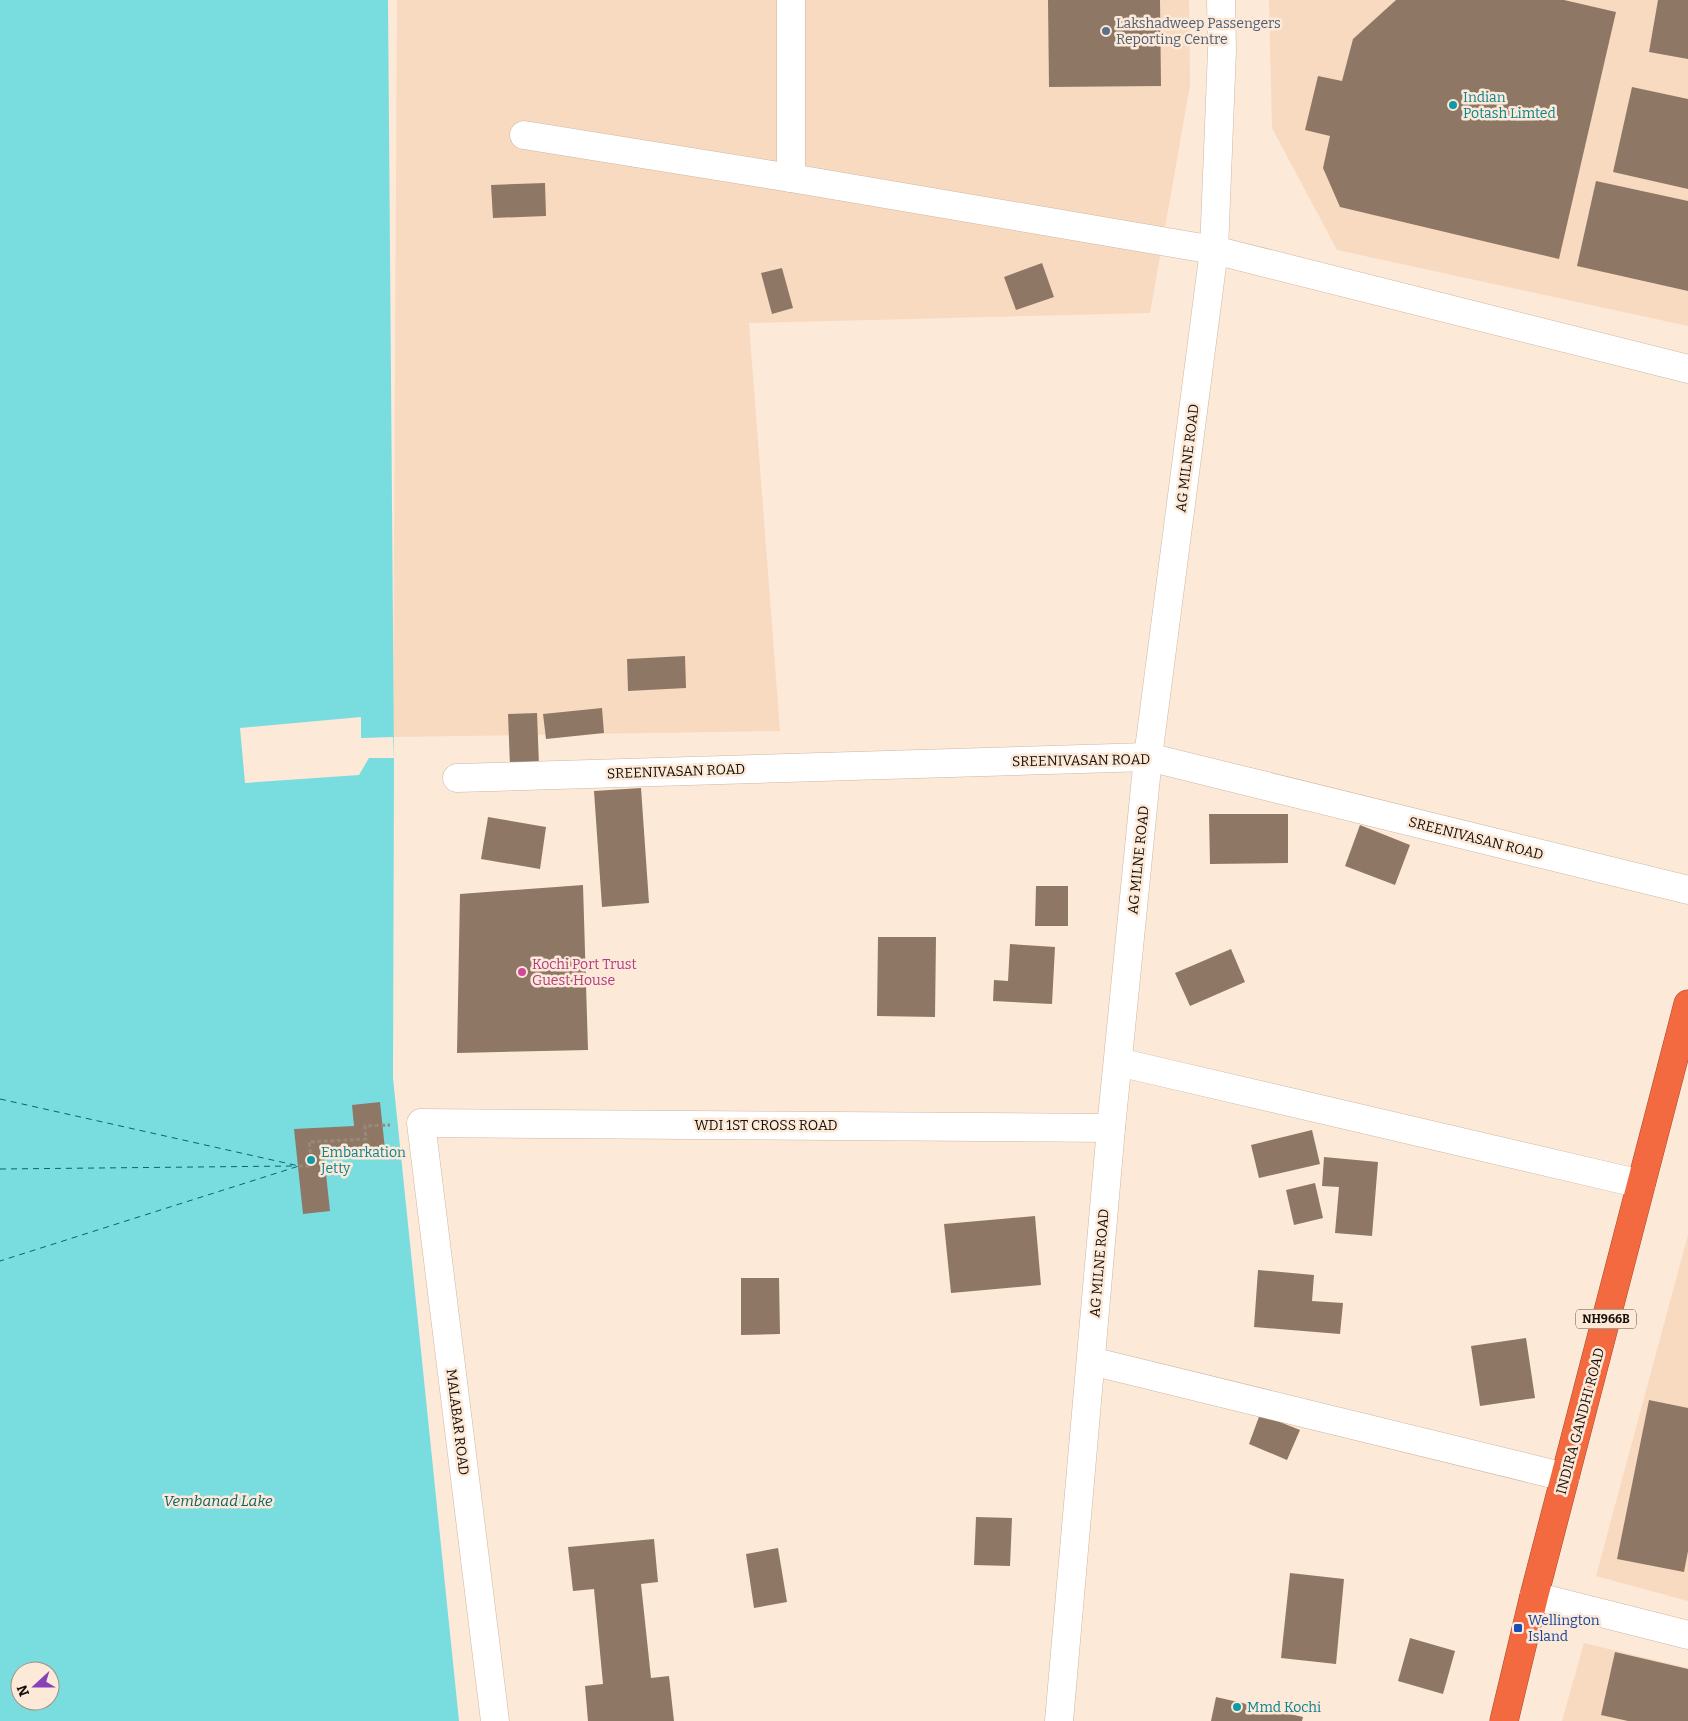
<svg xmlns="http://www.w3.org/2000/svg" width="1688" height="1721" font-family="Bitter,serif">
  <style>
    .built { fill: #f8dac0 }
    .water { fill: #79dcdf; fill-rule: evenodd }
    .pier { fill: #fce9d8 }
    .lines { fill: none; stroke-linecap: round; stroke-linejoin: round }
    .ferry { stroke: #0e6366; stroke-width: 1; stroke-dasharray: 6 5; stroke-linecap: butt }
    .building { fill: #8e7865 }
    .minor-casing { stroke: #cfb7a3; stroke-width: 29 }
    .highway-casing { stroke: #a74a2c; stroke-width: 29 }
    .path { stroke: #96887b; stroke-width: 3; stroke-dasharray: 4 2.5; stroke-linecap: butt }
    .minor { stroke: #fff; stroke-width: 28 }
    .highway { stroke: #f46a40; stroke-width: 28 }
    .service-dot { fill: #5c6f8a; stroke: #fce9d8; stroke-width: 2 }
    .culture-dot { fill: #0f9aa8; stroke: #fce9d8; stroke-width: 2 }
    .hotel-dot { fill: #d1479c; stroke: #fce9d8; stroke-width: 2 }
    .transit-dot { fill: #1a4fb4; stroke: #fce9d8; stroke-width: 2 }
    .labels { text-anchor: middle; stroke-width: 5; stroke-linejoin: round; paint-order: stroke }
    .shield { fill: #fce9d8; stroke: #5c5046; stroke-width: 1 }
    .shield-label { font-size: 12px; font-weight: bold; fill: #170f08 }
    .service-label { font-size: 14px; fill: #4e5e75; stroke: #fce9d8; text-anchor: start }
    .culture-label { font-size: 14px; fill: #0d838f; stroke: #fce9d8; text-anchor: start }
    .street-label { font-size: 14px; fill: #170f08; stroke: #fce9d8 }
    .hotel-label { font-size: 14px; fill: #b23c85; stroke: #fce9d8; text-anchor: start }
    .transit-label { font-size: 14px; fill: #164399; stroke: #fce9d8; text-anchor: start }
    .water-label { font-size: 15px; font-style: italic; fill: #0e6366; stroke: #fce9d8 }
  </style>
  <rect width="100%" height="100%" fill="#fce9d8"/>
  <!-- built -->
  <g class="built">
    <path d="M 397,0 L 1189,0 L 1190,85 L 1150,313 L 749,323 L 780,731 L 393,737 Z"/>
    <path d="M 1269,0 L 1688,0 L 1688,326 L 1337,250 L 1272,128 Z"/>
    <path d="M 1688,1235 L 1688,1601 L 1596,1576 Z"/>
    <path d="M 1584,1643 L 1688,1668 L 1688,1721 L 1562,1721 Z"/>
  </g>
  <!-- water -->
  <path class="water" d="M 0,0 L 388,0 L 394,758 L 393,1078 L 459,1721 L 0,1721 ZM 20,1671 L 50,1671 L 50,1701 L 20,1701 Z"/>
  <!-- pier -->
  <path class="pier" d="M 361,717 L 361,738 L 393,737 L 394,758 L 369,758 L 359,775 L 245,783 L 240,728 Z"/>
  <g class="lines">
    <!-- ferry -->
    <g class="ferry">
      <path d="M 0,1099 L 299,1166 L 0,1261"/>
      <path d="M 0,1169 L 294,1166"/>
    </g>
  </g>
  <!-- building -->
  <g class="building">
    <path d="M 1048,0 L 1160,0 L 1161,86 L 1049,87 Z"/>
    <path d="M 1396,0 L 1564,0 L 1616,12 L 1559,259 L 1340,207 L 1323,168 L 1330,136 L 1305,130 L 1318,76 L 1342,81 L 1353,39 Z"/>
    <path d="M 1658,0 L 1688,0 L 1688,59 L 1649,52 Z"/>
    <path d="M 1632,87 L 1688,99 L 1688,189 L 1613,172 Z"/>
    <path d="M 1596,181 L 1688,201 L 1688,291 L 1577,266 Z"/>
    <path d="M 545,183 L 546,216 L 493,218 L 491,185 Z"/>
    <path d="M 1042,263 L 1054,297 L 1016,310 L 1004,277 Z"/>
    <path d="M 782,268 L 793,308 L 772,314 L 761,273 Z"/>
    <path d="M 685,656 L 686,688 L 628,691 L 627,659 Z"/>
    <path d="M 602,708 L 604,733 L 546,739 L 543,714 Z"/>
    <path d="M 537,713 L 539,765 L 510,766 L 508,714 Z"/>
    <path d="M 641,788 L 649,903 L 602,907 L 594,791 Z"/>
    <path d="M 1209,814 L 1288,814 L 1288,863 L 1210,864 Z"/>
    <path d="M 488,817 L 546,827 L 540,869 L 481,859 Z"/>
    <path d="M 1360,825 L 1410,845 L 1395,885 L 1345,866 Z"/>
    <path d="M 583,885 L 588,1050 L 457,1053 L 460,894 Z"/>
    <path d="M 1036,886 L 1068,886 L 1068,926 L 1035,926 Z"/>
    <path d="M 878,937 L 936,937 L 935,1017 L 877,1016 Z"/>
    <path d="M 1010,944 L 1055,947 L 1052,1004 L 993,1001 L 994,980 L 1008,981 Z"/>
    <path d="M 1231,949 L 1245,982 L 1190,1006 L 1175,973 Z"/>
    <path d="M 380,1102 L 385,1149 L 324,1155 L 330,1211 L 303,1214 L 294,1129 L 354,1126 L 352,1105 Z"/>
    <path d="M 1312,1130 L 1320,1164 L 1259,1178 L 1251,1145 Z"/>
    <path d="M 1324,1157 L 1378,1162 L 1372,1236 L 1335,1233 L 1339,1187 L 1322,1186 Z"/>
    <path d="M 1315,1183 L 1323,1218 L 1294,1225 L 1286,1190 Z"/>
    <path d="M 1035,1216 L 1041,1285 L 951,1293 L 944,1224 Z"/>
    <path d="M 1258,1270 L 1314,1275 L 1312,1301 L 1343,1303 L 1340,1334 L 1254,1327 Z"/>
    <path d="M 741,1278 L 779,1278 L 780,1334 L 741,1335 Z"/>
    <path d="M 1526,1338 L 1535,1398 L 1480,1406 L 1471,1346 Z"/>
    <path d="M 1649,1400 L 1688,1408 L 1688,1551 L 1684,1572 L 1617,1559 Z"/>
    <path d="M 1260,1414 L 1300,1430 L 1287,1460 L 1249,1444 Z"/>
    <path d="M 976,1517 L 1012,1518 L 1010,1566 L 974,1565 Z"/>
    <path d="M 654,1539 L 658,1582 L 641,1584 L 651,1678 L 669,1676 L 674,1721 L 588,1721 L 585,1686 L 603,1684 L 594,1589 L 573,1591 L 568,1547 Z"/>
    <path d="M 778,1548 L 787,1602 L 754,1608 L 746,1554 Z"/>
    <path d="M 1290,1573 L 1344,1579 L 1336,1664 L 1281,1658 Z"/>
    <path d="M 1410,1638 L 1455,1651 L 1443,1694 L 1398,1681 Z"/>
    <path d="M 1615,1652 L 1688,1669 L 1688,1721 L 1628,1721 L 1601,1715 Z"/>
    <path d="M 1216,1697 L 1303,1717 L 1302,1721 L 1211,1721 Z"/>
  </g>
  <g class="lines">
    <!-- minor casing -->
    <g class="minor-casing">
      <g id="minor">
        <path d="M 791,0 L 791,178"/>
        <path d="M 524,135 L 791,178 L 1214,250 L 1688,369"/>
        <path d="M 457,778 L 1148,757 L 1688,890"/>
        <path d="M 1118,1062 L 1641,1184"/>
        <path d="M 1091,1361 L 1565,1477"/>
        <path d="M 1534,1596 L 1688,1635"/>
        <path d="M 495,1721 L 421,1123 L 1111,1128"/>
        <path d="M 1059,1721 L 1111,1128 L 1148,757 L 1214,250 L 1222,50 L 1221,0"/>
      </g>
    </g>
    <!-- highway casing -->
    <g class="highway-casing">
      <path id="highway" d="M 1504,1721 L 1534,1596 L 1688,1004"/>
    </g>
    <!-- path -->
    <path class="path" d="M 299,1166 L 312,1166 L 309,1142 L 366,1139 L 365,1126 L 390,1125"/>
    <!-- minor -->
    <use href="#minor" class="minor"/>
    <!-- highway -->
    <use href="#highway" class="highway"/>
  </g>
  <!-- markers -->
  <circle class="service-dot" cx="1106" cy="31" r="5"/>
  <g class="culture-dot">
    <circle cx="1453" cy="105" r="5"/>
    <circle cx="311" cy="1160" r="5"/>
    <circle cx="1237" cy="1707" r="5"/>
  </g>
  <circle class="hotel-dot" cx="522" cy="972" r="5"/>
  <rect class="transit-dot" x="1513" y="1623" width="10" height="10" rx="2.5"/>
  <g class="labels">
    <!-- shield labels -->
    <rect class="shield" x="1576" y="1309.5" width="60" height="19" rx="4"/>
    <g class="shield-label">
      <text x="1606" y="1323">NH966B</text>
    </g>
    <!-- service labels -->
    <g class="service-label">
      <text x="1116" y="28">Lakshadweep Passengers<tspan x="1116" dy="16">Reporting Centre</tspan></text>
    </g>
    <!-- culture labels -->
    <g class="culture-label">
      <text x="1463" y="102">Indian<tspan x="1463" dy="16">Potash Limted</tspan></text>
      <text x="321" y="1157">Embarkation<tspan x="321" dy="16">Jetty</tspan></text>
      <text x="1247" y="1712">Mmd Kochi</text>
    </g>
    <!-- street labels -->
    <g class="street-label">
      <text transform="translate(1187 458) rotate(-83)" y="5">AG MILNE ROAD</text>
      <text transform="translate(1081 760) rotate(-1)" y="5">SREENIVASAN ROAD</text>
      <text transform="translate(676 771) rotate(-2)" y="5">SREENIVASAN ROAD</text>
      <text transform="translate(1476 838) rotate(14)" y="5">SREENIVASAN ROAD</text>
      <text transform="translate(1138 860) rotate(-84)" y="5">AG MILNE ROAD</text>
      <text x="766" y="1130">WDI 1ST CROSS ROAD</text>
      <text transform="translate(1099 1263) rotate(-85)" y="5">AG MILNE ROAD</text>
      <text transform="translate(1580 1421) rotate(-75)" y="5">INDIRA GANDHI ROAD</text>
      <text transform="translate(458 1422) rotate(83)" y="5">MALABAR ROAD</text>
    </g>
    <!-- hotel labels -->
    <g class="hotel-label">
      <text x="532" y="969">Kochi Port Trust<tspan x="532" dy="16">Guest House</tspan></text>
    </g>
    <!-- transit labels -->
    <g class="transit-label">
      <text x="1528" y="1625">Wellington<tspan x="1528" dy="16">Island</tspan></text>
    </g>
    <!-- water labels -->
    <g class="water-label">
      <text x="218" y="1506">Vembanad Lake</text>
    </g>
  </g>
  <!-- north arrow -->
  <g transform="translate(35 1686) rotate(249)"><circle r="24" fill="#fce9d8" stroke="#a09285"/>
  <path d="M0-4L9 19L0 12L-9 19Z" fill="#8642b6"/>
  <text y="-8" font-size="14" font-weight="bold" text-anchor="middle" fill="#170f08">N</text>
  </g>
</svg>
